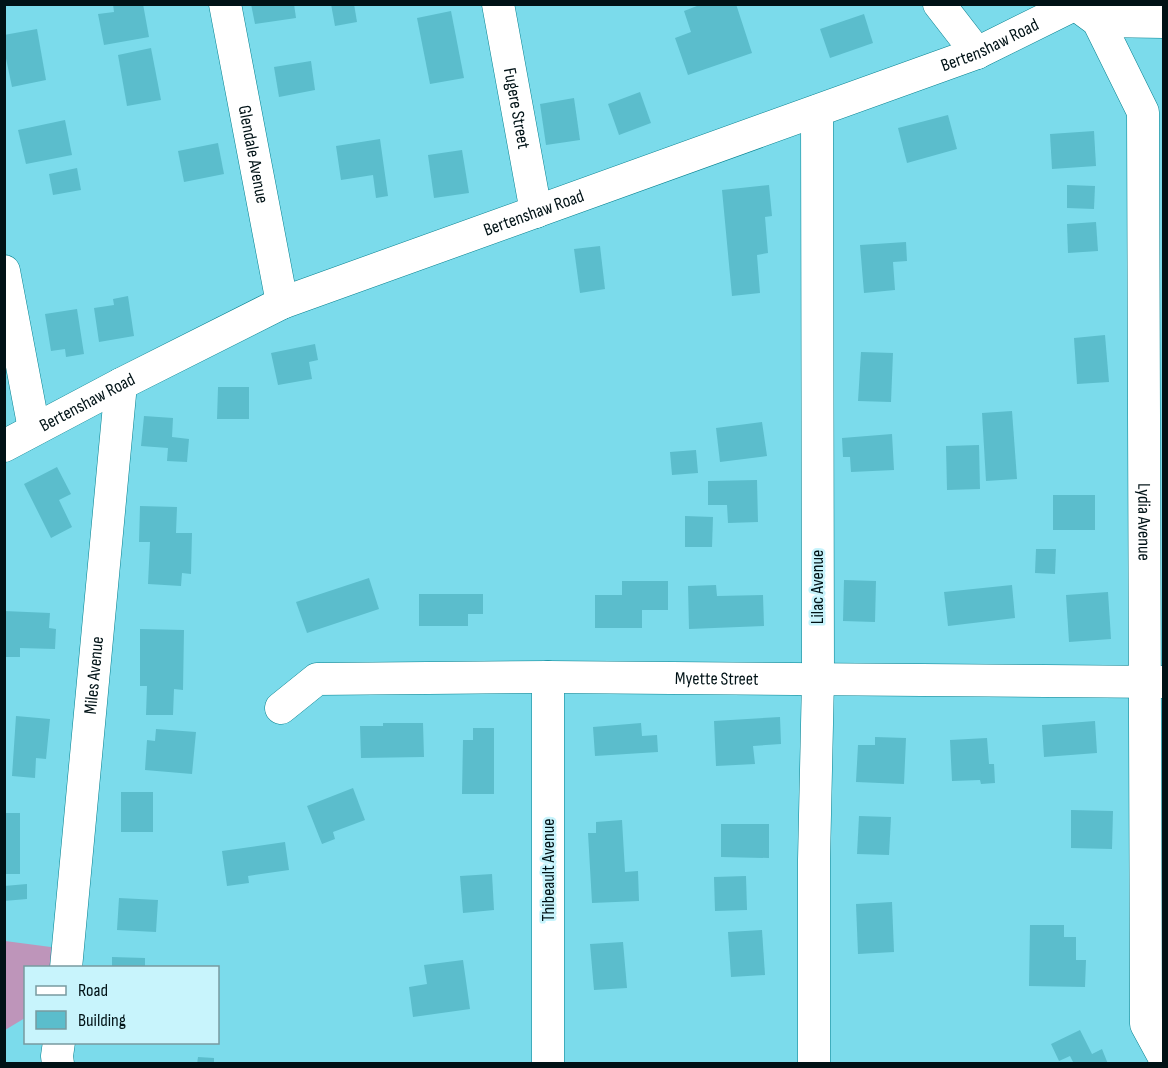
<svg xmlns="http://www.w3.org/2000/svg" width="1168" height="1068" font-family="'Sofia Sans Condensed',sans-serif">
  <style>
    .green { fill: #be95ba }
    .building { fill: #5bbdcc }
    .lines { fill: none; stroke-linecap: round; stroke-linejoin: round }
    .minor-casing { stroke: #04808f; stroke-width: 33 }
    .minor { stroke: #fff; stroke-width: 32 }
    .labels { text-anchor: middle; stroke-width: 5; stroke-linejoin: round; paint-order: stroke }
    .street-label { font-size: 18px; fill: #001216; stroke: #c8f4fc }
  </style>
  <rect width="100%" height="100%" fill="#7bdbeb"/>
  <!-- green -->
  <path class="green" d="M 5,941 L 66,949 L 61,967 L 26,968 L 25,1018 L 5,1030 Z"/>
  <!-- building -->
  <g class="building">
    <path d="M 113,4 L 143,4 L 149,37 L 104,45 L 98,14 L 114,12 Z"/>
    <path d="M 251,4 L 294,4 L 296,18 L 255,24 Z"/>
    <path d="M 331,4 L 354,4 L 357,22 L 335,26 Z"/>
    <path d="M 702,4 L 736,4 L 752,53 L 688,75 L 675,38 L 691,32 L 684,11 Z"/>
    <path d="M 451,11 L 464,78 L 430,84 L 417,18 Z"/>
    <path d="M 864,14 L 873,43 L 830,58 L 820,29 Z"/>
    <path d="M 37,29 L 46,80 L 12,87 L 4,49 L 4,35 Z"/>
    <path d="M 151,48 L 161,100 L 127,106 L 118,55 Z"/>
    <path d="M 311,61 L 315,90 L 279,97 L 274,67 Z"/>
    <path d="M 640,92 L 651,123 L 619,135 L 608,104 Z"/>
    <path d="M 574,98 L 580,140 L 546,145 L 540,104 Z"/>
    <path d="M 948,115 L 957,149 L 907,163 L 898,128 Z"/>
    <path d="M 65,120 L 72,155 L 26,164 L 18,130 Z"/>
    <path d="M 1094,131 L 1096,166 L 1052,169 L 1050,134 Z"/>
    <path d="M 380,139 L 388,196 L 376,198 L 373,175 L 341,180 L 336,146 Z"/>
    <path d="M 218,143 L 224,174 L 184,182 L 178,151 Z"/>
    <path d="M 462,150 L 469,193 L 434,198 L 428,155 Z"/>
    <path d="M 77,168 L 81,190 L 53,195 L 49,174 Z"/>
    <path d="M 769,185 L 772,216 L 765,217 L 768,253 L 757,255 L 760,293 L 732,296 L 722,190 Z"/>
    <path d="M 1067,185 L 1095,186 L 1094,209 L 1067,208 Z"/>
    <path d="M 1096,222 L 1098,251 L 1068,253 L 1067,224 Z"/>
    <path d="M 906,242 L 907,261 L 893,262 L 895,290 L 864,293 L 860,245 Z"/>
    <path d="M 600,246 L 605,289 L 580,293 L 574,249 Z"/>
    <path d="M 128,296 L 134,336 L 99,342 L 94,308 L 114,305 L 113,299 Z"/>
    <path d="M 77,309 L 84,354 L 66,357 L 65,349 L 51,351 L 45,314 Z"/>
    <path d="M 1105,335 L 1109,382 L 1077,384 L 1074,338 Z"/>
    <path d="M 315,344 L 318,360 L 309,362 L 312,379 L 278,385 L 271,353 Z"/>
    <path d="M 861,352 L 893,353 L 891,402 L 858,401 Z"/>
    <path d="M 218,387 L 249,387 L 249,419 L 217,419 Z"/>
    <path d="M 1012,411 L 1017,479 L 986,481 L 982,413 Z"/>
    <path d="M 144,416 L 173,418 L 172,437 L 189,439 L 187,462 L 167,461 L 168,448 L 141,446 Z"/>
    <path d="M 762,422 L 767,456 L 720,462 L 716,428 Z"/>
    <path d="M 892,434 L 894,470 L 851,472 L 850,457 L 843,457 L 842,438 Z"/>
    <path d="M 979,445 L 980,489 L 947,490 L 946,446 Z"/>
    <path d="M 696,450 L 698,473 L 672,475 L 670,452 Z"/>
    <path d="M 57,467 L 71,494 L 59,500 L 72,527 L 51,538 L 24,484 Z"/>
    <path d="M 757,480 L 758,522 L 728,523 L 727,505 L 708,505 L 708,481 Z"/>
    <rect x="1053" y="495" width="42" height="35"/>
    <path d="M 140,506 L 177,507 L 176,533 L 192,533 L 191,574 L 182,573 L 181,586 L 148,584 L 150,542 L 139,542 Z"/>
    <path d="M 685,516 L 713,517 L 712,547 L 685,547 Z"/>
    <path d="M 1036,549 L 1056,549 L 1055,574 L 1035,573 Z"/>
    <path d="M 369,578 L 379,609 L 307,633 L 296,602 Z"/>
    <path d="M 844,580 L 876,581 L 875,622 L 843,621 Z"/>
    <path d="M 622,581 L 668,581 L 668,610 L 642,610 L 642,628 L 595,628 L 595,595 L 622,595 Z"/>
    <path d="M 716,585 L 717,596 L 763,595 L 764,626 L 689,629 L 688,586 Z"/>
    <path d="M 1012,585 L 1015,618 L 948,626 L 944,592 Z"/>
    <path d="M 1108,592 L 1111,639 L 1069,642 L 1066,595 Z"/>
    <path d="M 419,594 L 483,594 L 483,614 L 468,614 L 468,626 L 419,626 Z"/>
    <path d="M 4,611 L 50,613 L 49,628 L 56,629 L 55,649 L 20,648 L 20,657 L 4,657 Z"/>
    <path d="M 140,629 L 184,630 L 183,690 L 174,689 L 173,715 L 146,715 L 147,686 L 140,686 Z"/>
    <path d="M 16,716 L 50,719 L 46,759 L 36,758 L 35,778 L 12,776 Z"/>
    <path d="M 780,717 L 781,744 L 753,746 L 755,764 L 716,766 L 714,721 Z"/>
    <path d="M 1095,721 L 1097,753 L 1044,757 L 1042,725 Z"/>
    <path d="M 383,723 L 423,723 L 424,757 L 361,758 L 360,726 L 383,726 Z"/>
    <path d="M 641,723 L 642,736 L 657,735 L 658,752 L 595,756 L 593,727 Z"/>
    <path d="M 473,728 L 494,728 L 494,794 L 462,794 L 463,740 L 473,740 Z"/>
    <path d="M 156,729 L 196,732 L 192,774 L 145,770 L 147,740 L 155,741 Z"/>
    <path d="M 875,737 L 906,738 L 904,784 L 856,782 L 858,745 L 875,745 Z"/>
    <path d="M 987,738 L 989,764 L 994,764 L 995,783 L 981,784 L 980,780 L 952,781 L 950,740 Z"/>
    <path d="M 353,788 L 365,820 L 333,832 L 335,839 L 322,844 L 307,806 Z"/>
    <rect x="121" y="792" width="32" height="40"/>
    <path d="M 1071,810 L 1113,811 L 1112,849 L 1071,848 Z"/>
    <rect x="4" y="813" width="16" height="61"/>
    <path d="M 859,816 L 891,817 L 889,855 L 857,854 Z"/>
    <path d="M 622,820 L 625,872 L 638,871 L 639,901 L 592,903 L 588,833 L 596,833 L 596,822 Z"/>
    <path d="M 721,824 L 769,824 L 769,858 L 721,857 Z"/>
    <path d="M 285,842 L 289,870 L 248,876 L 249,883 L 227,886 L 222,851 Z"/>
    <path d="M 492,874 L 494,910 L 463,913 L 460,876 Z"/>
    <path d="M 746,876 L 747,910 L 715,911 L 714,877 Z"/>
    <path d="M 27,884 L 27,899 L 4,901 L 4,886 Z"/>
    <path d="M 119,898 L 158,900 L 156,932 L 117,930 Z"/>
    <path d="M 892,902 L 894,952 L 858,954 L 856,904 Z"/>
    <path d="M 1030,925 L 1064,925 L 1064,937 L 1076,937 L 1076,960 L 1086,960 L 1085,987 L 1029,986 Z"/>
    <path d="M 762,930 L 765,975 L 731,977 L 728,932 Z"/>
    <path d="M 623,942 L 627,988 L 594,990 L 590,944 Z"/>
    <path d="M 112,957 L 145,958 L 145,968 L 112,968 Z"/>
    <path d="M 463,960 L 470,1009 L 413,1017 L 409,987 L 427,984 L 424,965 Z"/>
    <path d="M 1080,1030 L 1092,1054 L 1102,1049 L 1108,1064 L 1074,1064 L 1070,1056 L 1059,1061 L 1051,1044 Z"/>
    <path d="M 198,1057 L 214,1058 L 214,1064 L 197,1064 Z"/>
  </g>
  <g class="lines">
    <!-- minor casing -->
    <g class="minor-casing">
      <g id="minor">
        <path id="s1" d="M 225,4 L 282,303"/>
        <path id="s2" d="M 498,4 L 536,212"/>
        <path d="M 939,4 L 977,53"/>
        <path id="s3" d="M 1075,4 L 1098,21 L 1143,112 L 1146,1024 L 1164,1057"/>
        <path d="M 1098,21 L 1164,22"/>
        <path d="M 4,271 L 34,429"/>
        <path id="s4" d="M 4,446 L 121,384 L 282,303 L 977,53 L 1076,4"/>
        <path d="M 548,677 L 548,1064"/>
        <path id="s5" d="M 281,708 L 317,679 L 548,677 L 1164,682"/>
        <path id="s6" d="M 66,968 L 121,384"/>
        <path d="M 58,1064 L 57,1056 L 59,1042"/>
        <path d="M 814,1064 L 814,860 L 818,679 L 817,111"/>
      </g>
    </g>
    <!-- minor -->
    <use href="#minor" class="minor"/>
  </g>
  <g class="labels">
    <!-- street labels -->
    <g class="street-label">
      <text dy="6" stroke="none"><textPath href="#s4" startOffset="1066">Bertenshaw Road</textPath></text>
      <text dy="6" stroke="none"><textPath href="#s2" startOffset="106">Fugere Street</textPath></text>
      <text dy="6" stroke="none"><textPath href="#s1" startOffset="153">Glendale Avenue</textPath></text>
      <text dy="6" stroke="none"><textPath href="#s4" startOffset="580">Bertenshaw Road</textPath></text>
      <text dy="6" stroke="none"><textPath href="#s4" startOffset="94">Bertenshaw Road</textPath></text>
      <text dy="6" stroke="none"><textPath href="#s3" startOffset="540">Lydia Avenue</textPath></text>
      <text transform="translate(817 587) rotate(-90)" y="6">Lilac Avenue</text>
      <text dy="6" stroke="none"><textPath href="#s6" startOffset="294">Miles Avenue</textPath></text>
      <text dy="6" stroke="none"><textPath href="#s5" startOffset="446">Myette Street</textPath></text>
      <text transform="translate(548 870) rotate(-90)" y="6">Thibeault Avenue</text>
    </g>
  </g>
  <!-- border -->
  <rect width="1168" height="1068" fill="none" stroke="#001216" stroke-width="12"/>
  <!-- legend -->
  <rect x="24" y="966" width="195" height="78" fill="#c8f4fc" stroke="#789aa0" stroke-width="1.5"/>
  <rect x="36" y="986" width="30" height="9" fill="#ffffff" stroke="#789aa0" stroke-width="1.5"/>
  <text x="78" y="996" font-size="18" fill="#001216">Road</text>
  <rect x="36" y="1011" width="30" height="18" fill="#5bbdcc" stroke="#789aa0" stroke-width="1.5"/>
  <text x="78" y="1026" font-size="18" fill="#001216">Building</text>
</svg>
